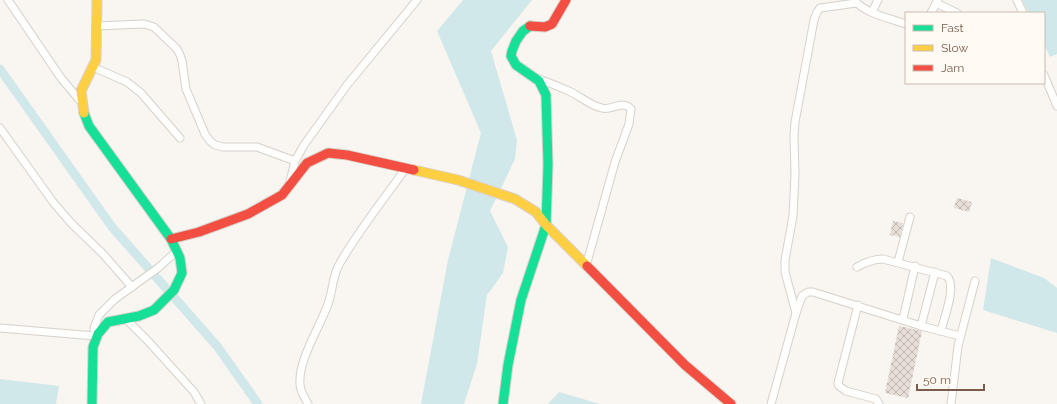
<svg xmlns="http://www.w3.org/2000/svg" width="1057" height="404" font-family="Raleway,sans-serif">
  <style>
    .water { fill: #d0e8ea }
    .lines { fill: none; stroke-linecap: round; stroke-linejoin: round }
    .canal { stroke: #d0e8ea; stroke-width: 9 }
    .building { fill: url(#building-cross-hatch) }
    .street-casing { stroke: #d7d1cb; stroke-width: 9 }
    .fast-casing { stroke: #d9d2cb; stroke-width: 11 }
    .slow-casing { stroke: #d9d2cb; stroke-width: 11 }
    .jam-casing { stroke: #d9d2cb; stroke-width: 11 }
    .street { stroke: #fefefd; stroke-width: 7 }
    .fast { stroke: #16e098; stroke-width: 9 }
    .slow { stroke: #ffcf43; stroke-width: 9 }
    .jam { stroke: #f24e42; stroke-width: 9 }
  </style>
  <defs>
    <pattern id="building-cross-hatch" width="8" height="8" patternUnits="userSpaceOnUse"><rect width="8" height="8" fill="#e6ded7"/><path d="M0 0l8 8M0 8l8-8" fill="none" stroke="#bfb7b1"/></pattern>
  </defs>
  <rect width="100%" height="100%" fill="#f9f5f0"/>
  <!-- water -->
  <g class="water">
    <path d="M 463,0 L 532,0 L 491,51 L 517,140 L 515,159 L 490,211 L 508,247 L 503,273 L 487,295 L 477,364 L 464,404 L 421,404 L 448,260 L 481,133 L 437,31 Z"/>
    <path d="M 1022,0 L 1057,0 L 1057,54 L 1050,57 L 1044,44 L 1044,13 L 1029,13 Z"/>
    <path d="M 991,258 L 1044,278 L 1057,288 L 1057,333 L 983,310 Z"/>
    <path d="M 0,379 L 59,386 L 56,404 L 0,404 Z"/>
    <path d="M 559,392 L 600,404 L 548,404 Z"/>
  </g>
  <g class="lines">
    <!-- canal -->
    <path class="canal" d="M 0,69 L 112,227 L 217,346 L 258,404"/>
  </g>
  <!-- building -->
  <g class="building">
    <path d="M 957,198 L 972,202 L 969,212 L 954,208 Z"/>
    <path d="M 893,221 L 903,223 L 900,237 L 890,235 Z"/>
    <path d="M 899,326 L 922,331 L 908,398 L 885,393 Z"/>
  </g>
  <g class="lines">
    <!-- street casing -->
    <g class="street-casing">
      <g id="street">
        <path d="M 8,0 L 61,78 L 82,103"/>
        <path d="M 854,0 C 866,14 889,18 906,24"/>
        <path d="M 1017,0 L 1023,13"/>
        <path d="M 936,3 L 957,13"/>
        <path d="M 872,12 L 878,0"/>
        <path d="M 931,13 L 938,0"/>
        <path d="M 97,26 L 144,24 L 154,27 L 177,49 L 180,55 L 182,61 L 186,89 L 205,134 L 210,141 L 215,145 L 223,147 L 257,147 L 295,161"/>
        <path d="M 93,67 L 127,82 L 141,93 L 180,138"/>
        <path d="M 1044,75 L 1057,106"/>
        <path d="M 539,79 C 550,83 560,87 571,92 C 581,97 591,106 602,108 C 612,111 622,99 631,109 L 629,124 L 615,162 L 586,266"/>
        <path d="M 0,128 L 53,202 L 71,223 L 103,254 L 132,287"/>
        <path d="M 290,181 L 295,161 L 304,145 L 347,85 L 417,0"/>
        <path d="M 898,262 L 910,217"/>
        <path d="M 857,267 C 866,262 873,259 883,259 L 947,276 C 957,286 944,318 941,331"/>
        <path d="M 858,305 L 838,383 L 839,386 L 846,391 L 876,399 L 879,404"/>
        <path d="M 796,313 L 785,272 L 785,260 L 793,216 L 795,174 L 794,136 L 795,122 L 814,20 L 817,12 L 820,8 L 856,3"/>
        <path d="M 126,319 L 148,341 L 194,392 L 201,404"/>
        <path d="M 903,319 L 915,266"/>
        <path d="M 921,326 L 935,272"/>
        <path d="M 0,328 L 95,336"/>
        <path d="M 95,338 L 94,328 L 99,315 L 115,299 L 158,268 L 177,251"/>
        <path d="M 308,404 C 305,398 300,391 300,384 C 298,360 320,327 328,304 C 333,291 332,276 340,263 C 359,230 384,199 406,168"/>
        <path d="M 771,404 L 796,313 L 802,296 L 808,292 L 813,292 L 921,326 L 960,336"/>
        <path d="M 951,404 L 958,346 L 975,281"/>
      </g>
    </g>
    <!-- fast casing -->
    <g class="fast-casing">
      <g id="fast">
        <path d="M 84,113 L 89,126 L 171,239 L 180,258 L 182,273 L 174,290 L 154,310 L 139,316 L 108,322 L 98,334 L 93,347 L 92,404"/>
        <path d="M 503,404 L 508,365 L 521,300 L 546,225 L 548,165 L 546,95 L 539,81 L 516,65 L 511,56 L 512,51 L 516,41 L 523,31 L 530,26"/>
      </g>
    </g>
    <!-- slow casing -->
    <g class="slow-casing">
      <g id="slow">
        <path d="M 84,113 L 81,91 L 96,60 L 97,0"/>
        <path d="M 414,170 L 458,180 L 515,199 L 536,212 L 546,225 L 587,266"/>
      </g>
    </g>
    <!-- jam casing -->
    <g class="jam-casing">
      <g id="jam">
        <path d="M 530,26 L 545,27 L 552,24 L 566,0"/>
        <path d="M 171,239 L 199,232 L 248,214 L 282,195 L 307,163 L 328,153 L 347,155 L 414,170"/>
        <path d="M 587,266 L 685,365 L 731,404"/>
      </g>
    </g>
    <!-- street -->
    <use href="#street" class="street"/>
    <!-- fast -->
    <use href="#fast" class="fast"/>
    <!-- slow -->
    <use href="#slow" class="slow"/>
    <!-- jam -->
    <use href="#jam" class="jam"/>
  </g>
  <!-- legend -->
  <rect x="905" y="12" width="140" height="72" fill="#fffaf3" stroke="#cabbb1"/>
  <rect x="913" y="25" width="20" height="6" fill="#16e098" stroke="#cabbb1"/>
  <text x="941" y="32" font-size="12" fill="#7a5c4d">Fast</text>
  <rect x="913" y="45" width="20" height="6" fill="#ffcf43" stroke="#cabbb1"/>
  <text x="941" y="52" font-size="12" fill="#7a5c4d">Slow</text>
  <rect x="913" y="65" width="20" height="6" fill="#f24e42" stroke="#cabbb1"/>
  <text x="941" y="72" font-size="12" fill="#7a5c4d">Jam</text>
  <!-- scale -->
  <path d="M917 384v6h67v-6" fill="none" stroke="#7a5c4d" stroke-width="2"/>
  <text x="923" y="384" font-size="12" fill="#7a5c4d" stroke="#fffaf3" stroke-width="3" paint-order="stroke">50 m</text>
</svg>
